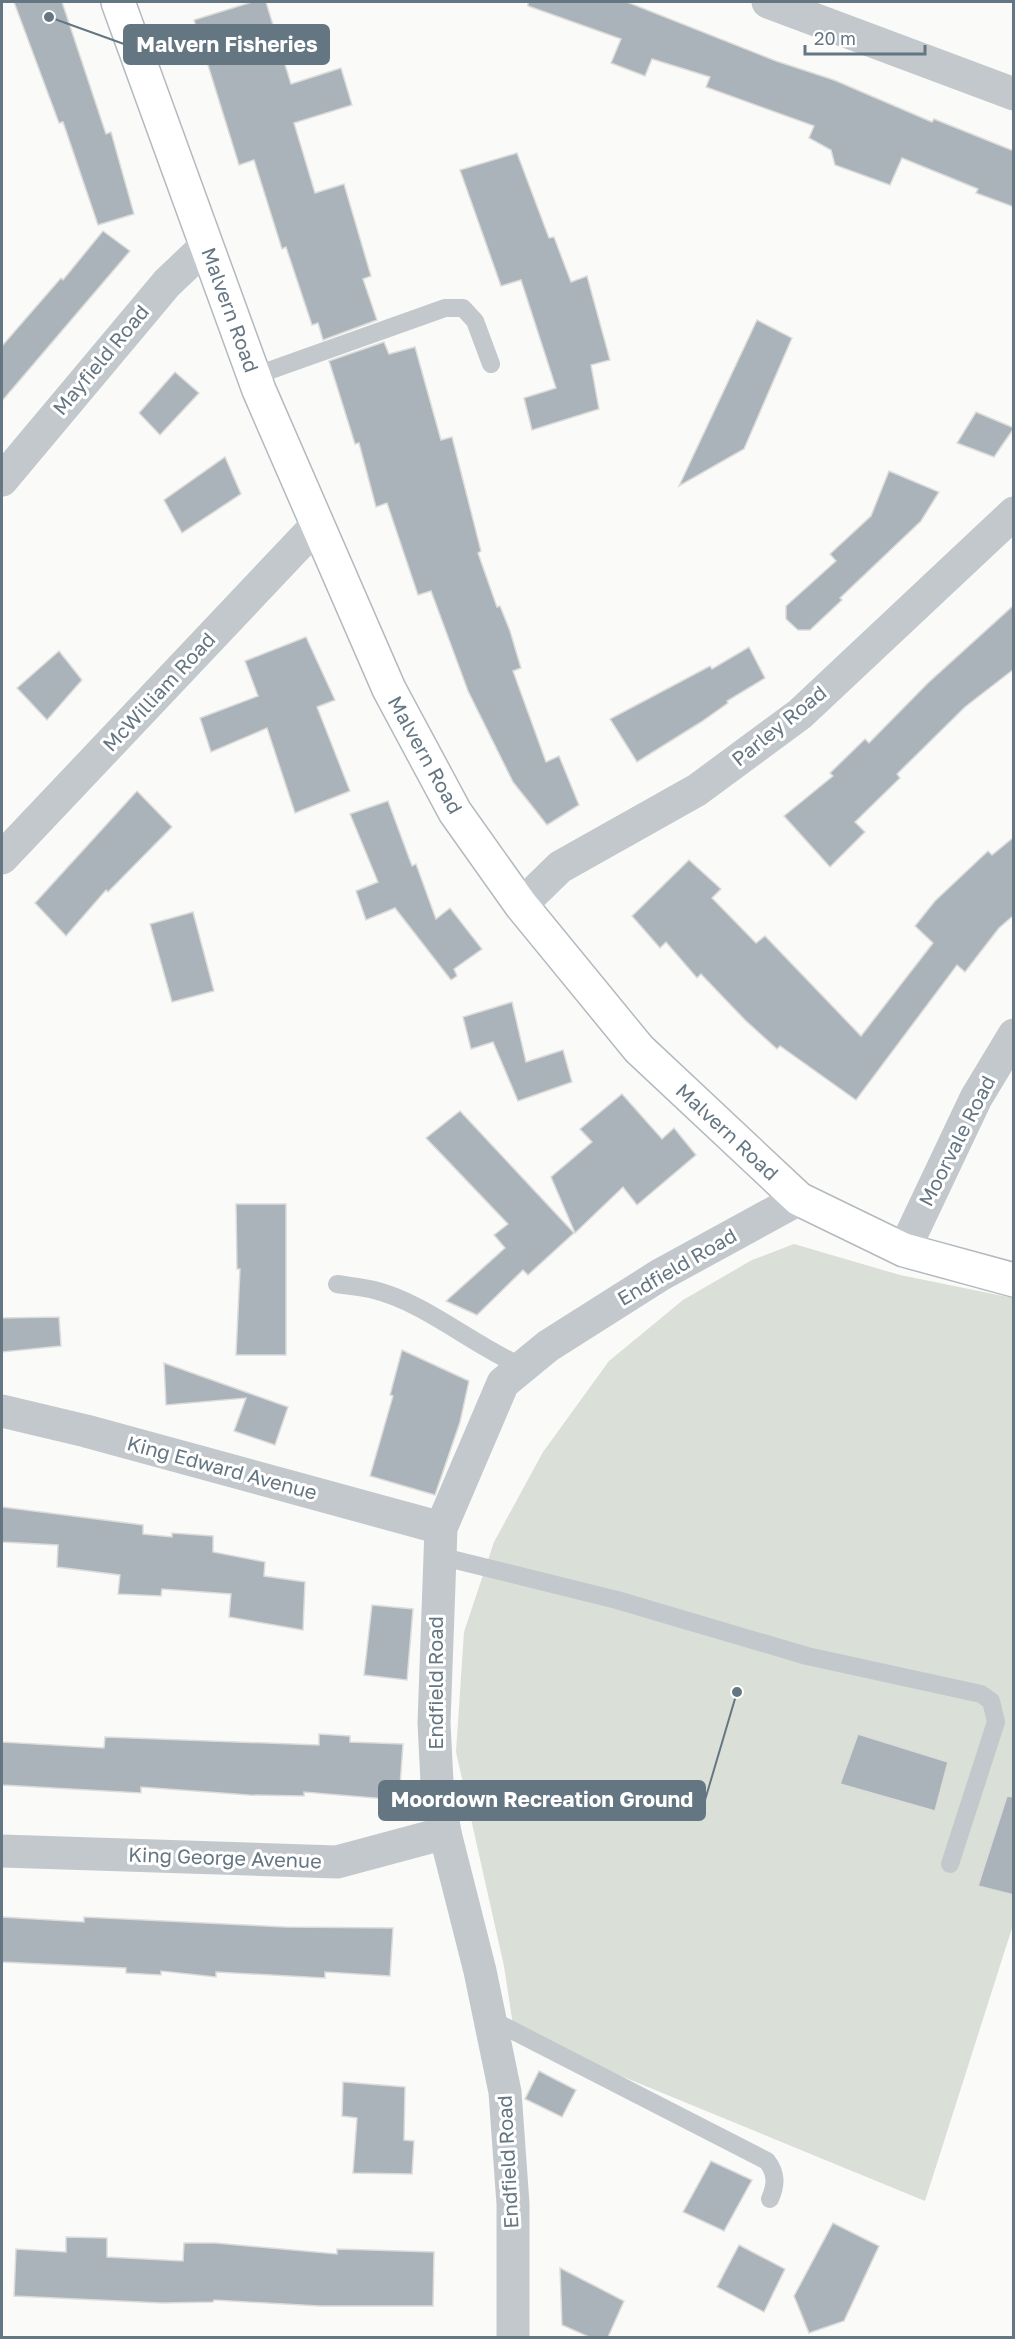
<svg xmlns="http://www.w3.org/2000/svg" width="1015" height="2339" font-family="'Golos Text',sans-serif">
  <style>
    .green { fill: #dadfd7 }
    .building { fill: #aab3b9; stroke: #dcdcda; stroke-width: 1.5 }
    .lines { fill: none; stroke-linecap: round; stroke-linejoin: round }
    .secondary-casing { stroke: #b3babf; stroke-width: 36 }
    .lane { stroke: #c3c8cc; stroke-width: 18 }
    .street { stroke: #c3c8cc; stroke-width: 33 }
    .secondary { stroke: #fff; stroke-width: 33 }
    .labels { text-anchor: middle; stroke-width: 6; stroke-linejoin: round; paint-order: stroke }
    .street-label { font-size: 20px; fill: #657683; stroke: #fff }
    .leader { fill: none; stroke: #657683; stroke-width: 2 }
    .callout-dot { fill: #657683; stroke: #fff; stroke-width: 2 }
    .callout { fill: #657683; stroke: #657683; stroke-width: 2 }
    .callout-label { font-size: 21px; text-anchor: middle; font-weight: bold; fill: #fff }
  </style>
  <rect width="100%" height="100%" fill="#fafaf8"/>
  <!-- green -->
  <path class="green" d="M 794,1244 L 900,1275 L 1013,1298 L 1013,1925 L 925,2201 L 514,2032 L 504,1966 L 456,1752 L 464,1632 L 494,1542 L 543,1452 L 609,1361 L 683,1300 L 752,1260 Z"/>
  <!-- building -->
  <g class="building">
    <path d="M 14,2 L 62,2 L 106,134 L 111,132 L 134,214 L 98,225 L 63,122 L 59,123 Z"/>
    <path d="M 252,2 L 266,2 L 291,84 L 341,68 L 352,105 L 294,123 L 315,193 L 344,184 L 371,276 L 363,279 L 377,320 L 323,340 L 318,323 L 312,325 L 286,247 L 282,249 L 254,160 L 239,165 L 194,20 Z"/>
    <path d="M 528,2 L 627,2 L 776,61 L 834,80 L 932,122 L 934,119 L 1014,151 L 1014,207 L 976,193 L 978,189 L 902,158 L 890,185 L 835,165 L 831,150 L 809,138 L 814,126 L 706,87 L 710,77 L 652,59 L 645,76 L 611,63 L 621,39 L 528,6 Z"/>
    <path d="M 517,153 L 549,238 L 554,237 L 571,282 L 587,276 L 610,360 L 591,365 L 599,409 L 532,430 L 524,398 L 556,388 L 521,280 L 501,286 L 460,170 Z"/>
    <path d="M 103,231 L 130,251 L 2,401 L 2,346 L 61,278 L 63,280 Z"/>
    <path d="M 757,320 L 792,338 L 744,449 L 679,486 Z"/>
    <path d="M 384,342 L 389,354 L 415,347 L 441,440 L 452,437 L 481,551 L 478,553 L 497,607 L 500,606 L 510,631 L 521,668 L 513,671 L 546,762 L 559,756 L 579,805 L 547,825 L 513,782 L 468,691 L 431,591 L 418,595 L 387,503 L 376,507 L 359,443 L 355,444 L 329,361 Z"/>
    <path d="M 175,372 L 199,393 L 160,435 L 139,413 Z"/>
    <path d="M 976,412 L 1014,428 L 994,457 L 957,443 Z"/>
    <path d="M 225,457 L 241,494 L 182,533 L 164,500 Z"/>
    <path d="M 889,471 L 939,492 L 921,521 L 840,598 L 842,600 L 810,630 L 798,630 L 786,619 L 786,606 L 836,561 L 830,554 L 871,516 Z"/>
    <path d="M 1014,605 L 1014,669 L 965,707 L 897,774 L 900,778 L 855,822 L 865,832 L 830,867 L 784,816 L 833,776 L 830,773 L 865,739 L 869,743 L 928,683 Z"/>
    <path d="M 306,637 L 335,700 L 317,707 L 350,791 L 295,813 L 267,728 L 211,752 L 200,718 L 258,696 L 245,661 Z"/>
    <path d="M 749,647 L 765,678 L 727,701 L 728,703 L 701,722 L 637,762 L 610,719 L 710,666 L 712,669 Z"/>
    <path d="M 59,651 L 82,680 L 47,720 L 17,688 Z"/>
    <path d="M 137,791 L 172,827 L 108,892 L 106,890 L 66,936 L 35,903 Z"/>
    <path d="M 388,801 L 412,866 L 416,864 L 436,919 L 450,908 L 482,949 L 454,969 L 457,976 L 451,980 L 395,908 L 366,920 L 356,891 L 378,882 L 350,814 Z"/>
    <path d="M 1014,837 L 1014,915 L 999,928 L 965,972 L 957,965 L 856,1100 L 780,1046 L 777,1049 L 745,1020 L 701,974 L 697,978 L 666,942 L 660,948 L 632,916 L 689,860 L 721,889 L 712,898 L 756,943 L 765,936 L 861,1036 L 933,943 L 915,926 L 935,901 L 988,851 L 992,855 Z"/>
    <path d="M 193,912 L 214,991 L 172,1002 L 150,924 Z"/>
    <path d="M 512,1002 L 526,1062 L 563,1050 L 572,1082 L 518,1101 L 493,1042 L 471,1049 L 463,1017 Z"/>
    <path d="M 622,1094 L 662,1139 L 674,1128 L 696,1155 L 637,1205 L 623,1187 L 575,1233 L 551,1177 L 592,1142 L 580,1129 Z"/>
    <path d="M 460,1111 L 574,1233 L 528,1275 L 523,1270 L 477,1315 L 446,1301 L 505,1248 L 494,1235 L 508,1224 L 426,1138 Z"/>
    <path d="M 236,1204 L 286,1204 L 286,1355 L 236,1355 L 240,1269 L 237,1269 Z"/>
    <path d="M 59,1317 L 61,1346 L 2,1352 L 2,1318 Z"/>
    <path d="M 402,1350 L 469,1381 L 460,1422 L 435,1495 L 370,1476 L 393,1396 L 390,1395 Z"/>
    <path d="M 164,1363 L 288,1407 L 275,1445 L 234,1431 L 246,1398 L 166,1405 Z"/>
    <path d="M 2,1507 L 143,1525 L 143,1534 L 172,1537 L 172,1533 L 213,1536 L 213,1552 L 265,1562 L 264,1576 L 305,1582 L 303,1630 L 229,1617 L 231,1594 L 162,1589 L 161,1596 L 118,1594 L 120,1575 L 57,1567 L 58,1545 L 2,1542 Z"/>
    <path d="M 372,1605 L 413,1609 L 407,1680 L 364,1675 Z"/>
    <path d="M 319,1734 L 350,1736 L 350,1742 L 403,1744 L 399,1800 L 304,1792 L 304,1796 L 249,1795 L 141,1787 L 141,1793 L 2,1785 L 2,1742 L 104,1748 L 105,1737 L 319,1745 Z"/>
    <path d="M 858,1734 L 948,1762 L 935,1811 L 840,1784 Z"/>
    <path d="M 1007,1796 L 1014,1797 L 1014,1895 L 978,1886 Z"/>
    <path d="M 2,1917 L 84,1922 L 84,1917 L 285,1927 L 393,1928 L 390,1976 L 325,1972 L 325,1978 L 216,1972 L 216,1977 L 161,1971 L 161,1975 L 126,1973 L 126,1968 L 2,1962 Z"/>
    <path d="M 539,2071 L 576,2090 L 562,2117 L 525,2099 Z"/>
    <path d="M 343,2082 L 405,2087 L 404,2140 L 414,2141 L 412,2174 L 353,2173 L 357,2118 L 342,2116 Z"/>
    <path d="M 711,2161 L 752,2180 L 724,2231 L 683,2212 Z"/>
    <path d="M 833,2223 L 879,2246 L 844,2321 L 809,2333 L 794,2296 Z"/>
    <path d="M 66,2237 L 107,2238 L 107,2257 L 183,2261 L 184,2243 L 216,2243 L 337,2254 L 337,2249 L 434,2252 L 433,2306 L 320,2306 L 214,2300 L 213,2302 L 162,2303 L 14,2296 L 16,2249 L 66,2252 Z"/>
    <path d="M 739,2245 L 785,2269 L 764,2312 L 717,2287 Z"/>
    <path d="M 560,2268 L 624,2301 L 608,2337 L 589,2337 L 562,2325 Z"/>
  </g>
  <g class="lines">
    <!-- secondary casing -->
    <g class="secondary-casing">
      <path id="secondary" d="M 118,2 L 259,390 L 389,689 L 455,812 L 521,905 L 639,1049 L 799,1199 L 904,1250 L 1014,1280"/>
    </g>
    <!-- lane -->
    <g class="lane">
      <path d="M 254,376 L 445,308 L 463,308 L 475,321 L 491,364"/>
      <path d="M 337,1284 C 349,1286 362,1287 374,1290 C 424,1302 474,1346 523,1367"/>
      <path d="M 439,1556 L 617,1600 L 807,1656 L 981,1694 L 991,1701 L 996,1722 L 950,1864"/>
      <path d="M 490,2019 L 767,2161 C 777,2174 776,2185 770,2199"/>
    </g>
    <!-- street -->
    <g class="street">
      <path d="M 768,2 L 1014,94"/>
      <path d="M 2,480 L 167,283 L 206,246"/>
      <path d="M 2,858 L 316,526"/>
      <path d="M 521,905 L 560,867 L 697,790 L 800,714 L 1014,513"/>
      <path d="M 904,1250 L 976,1098 L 1014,1035"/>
      <path d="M 2,1411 L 86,1431 L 441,1528"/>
      <path d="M 2,1851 L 337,1862 L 445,1833"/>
      <path d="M 513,2338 L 513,2204 L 505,2092 L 480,1971 L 445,1833 L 437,1782 L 434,1723 L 441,1528 L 503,1383 L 548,1346 L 660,1275 L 799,1199"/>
    </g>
    <!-- secondary -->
    <use href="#secondary" class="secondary"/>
  </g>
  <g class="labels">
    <!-- street labels -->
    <g class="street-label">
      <text transform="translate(230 310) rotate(70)" y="7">Malvern Road</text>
      <text transform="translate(101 360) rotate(-50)" y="7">Mayfield Road</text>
      <text transform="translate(159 692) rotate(-47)" y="7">McWilliam Road</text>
      <text transform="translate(779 726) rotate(-39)" y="7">Parley Road</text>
      <text transform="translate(425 755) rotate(61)" y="7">Malvern Road</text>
      <text transform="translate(727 1132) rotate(43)" y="7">Malvern Road</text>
      <text transform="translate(957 1141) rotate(-63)" y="7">Moorvale Road</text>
      <text transform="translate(677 1267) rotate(-30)" y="7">Endfield Road</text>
      <text transform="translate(222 1468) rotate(15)" y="7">King Edward Avenue</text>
      <text transform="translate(436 1683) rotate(-90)" y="7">Endfield Road</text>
      <text transform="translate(225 1858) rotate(2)" y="7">King George Avenue</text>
      <text transform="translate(508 2162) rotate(-93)" y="7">Endfield Road</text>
    </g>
  </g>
  <!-- callouts -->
  <path class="leader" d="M49 17L124 44M737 1692L705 1800"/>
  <g class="callout-dot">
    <circle cx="49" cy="17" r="6"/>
    <circle cx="737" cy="1692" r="6"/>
  </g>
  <g class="callout">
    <rect x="124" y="25" width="205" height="39" rx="6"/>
    <rect x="379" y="1781" width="326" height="39" rx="6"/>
  </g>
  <g class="callout-label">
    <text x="227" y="52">Malvern Fisheries</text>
    <text x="542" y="1807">Moordown Recreation Ground</text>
  </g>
  <!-- border -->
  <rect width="1015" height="2339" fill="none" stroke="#657683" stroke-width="6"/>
  <!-- scale -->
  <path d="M805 45v9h120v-9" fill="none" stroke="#657683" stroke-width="3"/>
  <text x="814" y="45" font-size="18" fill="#657683" stroke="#ffffff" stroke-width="4.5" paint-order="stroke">20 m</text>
</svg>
